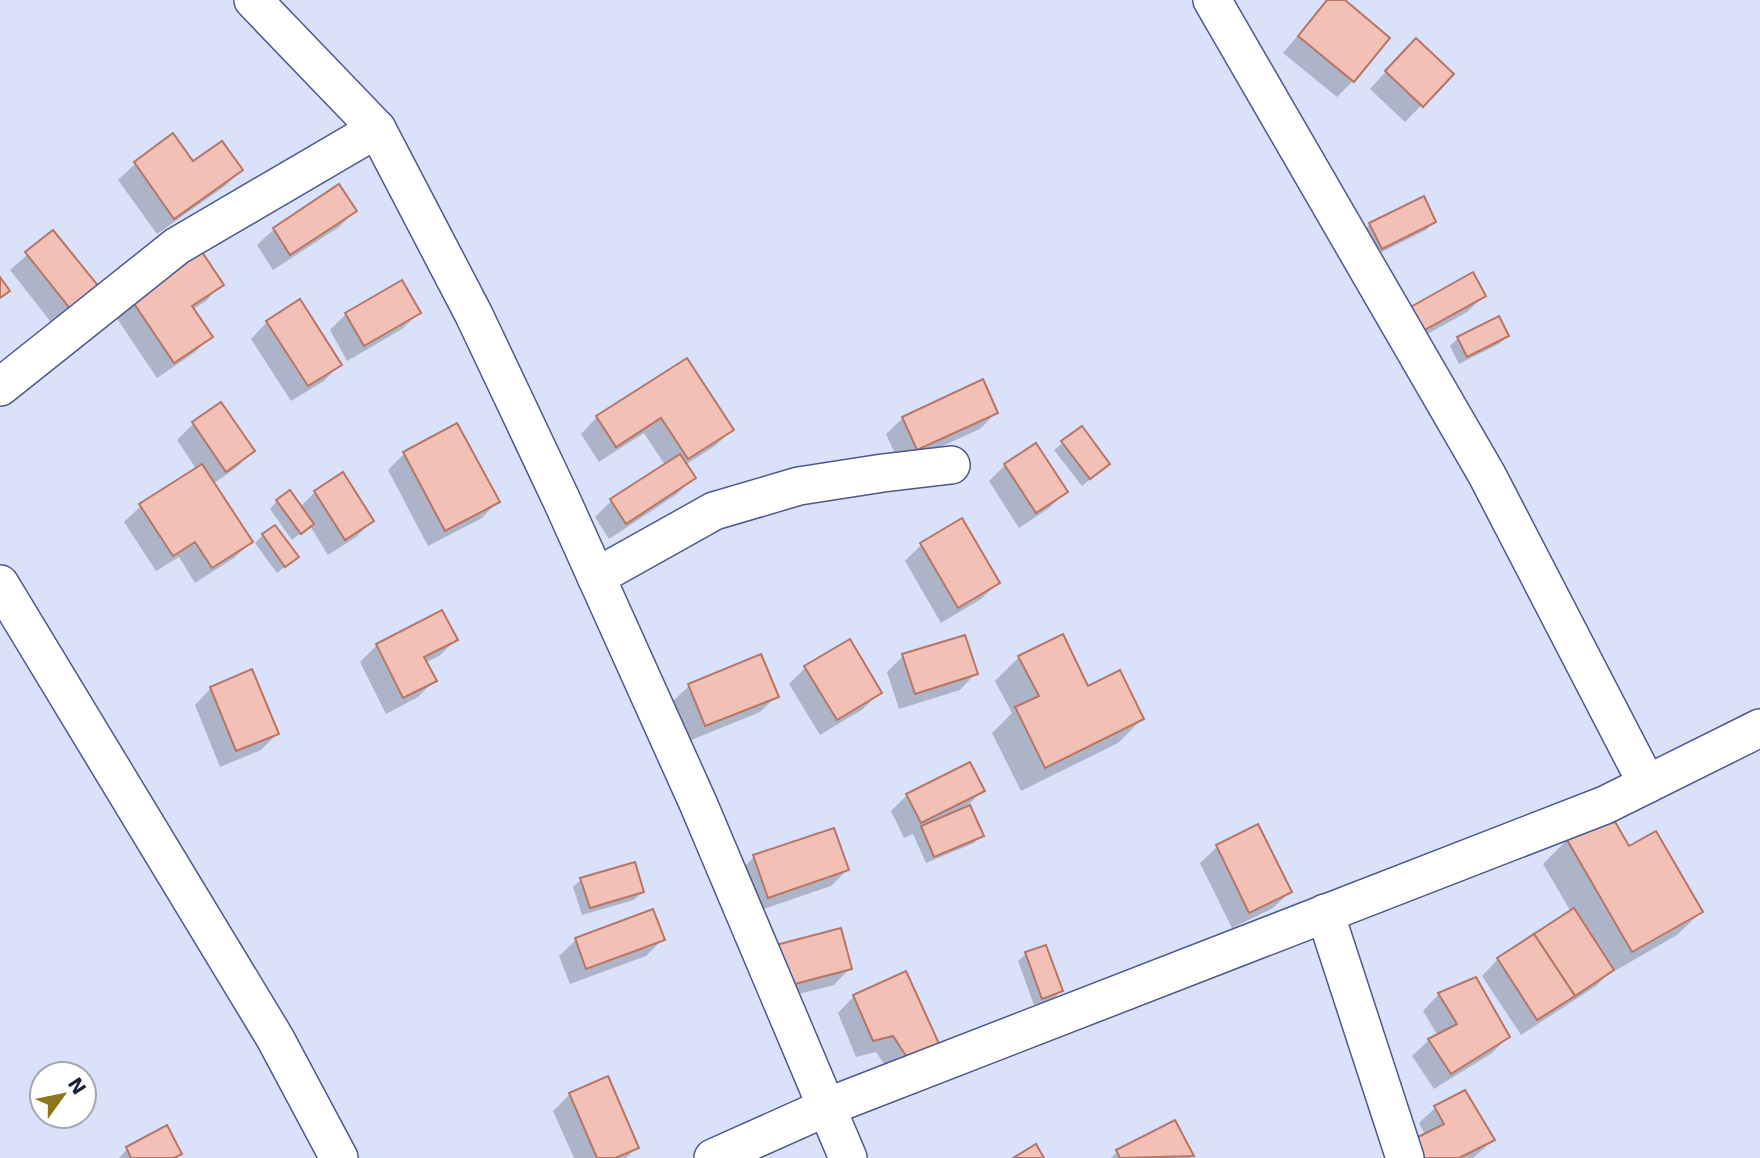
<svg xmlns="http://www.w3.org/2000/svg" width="1760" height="1158" font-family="'DejaVu Sans',sans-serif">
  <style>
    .shadow { fill: #0003 }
    .building { fill: #f2c0b5; stroke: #b77566; stroke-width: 2 }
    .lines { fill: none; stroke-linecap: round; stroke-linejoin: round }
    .street-casing { stroke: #4d588e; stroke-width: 40 }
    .street { stroke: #fff; stroke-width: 37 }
  </style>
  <rect width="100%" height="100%" fill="#dae1fa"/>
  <!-- shadow -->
  <g class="shadow">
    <path d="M 1328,0 L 1342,0 L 1353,81 L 1337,97 L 1283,53 Z"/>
    <path d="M 1400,56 L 1452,74 L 1405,122 L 1370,89 Z"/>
    <path d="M 173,136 L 192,163 L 241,170 L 225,186 L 157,234 L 118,180 L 135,164 Z"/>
    <path d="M 355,211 L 339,227 L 273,270 L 257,245 L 274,229 Z"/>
    <path d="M 1434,222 L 1426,230 L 1374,256 L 1362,232 L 1370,224 Z"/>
    <path d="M 53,232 L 102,293 L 58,331 L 10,270 Z"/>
    <path d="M 222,284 L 206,301 L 192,310 L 210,337 L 194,353 L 157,378 L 114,314 L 131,298 Z"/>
    <path d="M 1484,296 L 1467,312 L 1404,347 L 1408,310 Z"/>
    <path d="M 419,313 L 402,329 L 347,361 L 330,330 L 346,314 Z"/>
    <path d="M 267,322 L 340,364 L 324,381 L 291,401 L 251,339 Z"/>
    <path d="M 1507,336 L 1499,344 L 1459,364 L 1450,346 L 1458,338 Z"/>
    <path d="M 686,360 L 732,430 L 715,446 L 685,465 L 693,478 L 677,494 L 609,539 L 595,517 L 611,501 L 665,465 L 644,433 L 599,462 L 581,434 L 597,417 Z"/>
    <path d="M 220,404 L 253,451 L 237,467 L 213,484 L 251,542 L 234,558 L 195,583 L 179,557 L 156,571 L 124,522 L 141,506 L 197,470 L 177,440 L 193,424 Z"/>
    <path d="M 996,413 L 980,429 L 900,465 L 886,434 L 903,418 Z"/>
    <path d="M 1081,428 L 1108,464 L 1082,486 L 1054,450 Z"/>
    <path d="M 404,454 L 498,501 L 482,518 L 428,546 L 388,470 Z"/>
    <path d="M 1005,465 L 1065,492 L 1049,508 L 1019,528 L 989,481 Z"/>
    <path d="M 342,474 L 372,521 L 356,537 L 328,555 L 310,526 L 292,540 L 270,509 L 277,501 L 300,507 L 315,492 Z"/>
    <path d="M 961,521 L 998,583 L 981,599 L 941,623 L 905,561 L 921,545 Z"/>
    <path d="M 263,535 L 297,557 L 277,573 L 255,543 Z"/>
    <path d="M 442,613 L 456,640 L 439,656 L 425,663 L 434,681 L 418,697 L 386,714 L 360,662 L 377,645 Z"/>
    <path d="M 903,656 L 976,673 L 960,690 L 899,709 L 887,672 Z"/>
    <path d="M 1019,657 L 1087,688 L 1142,719 L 1118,743 L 1021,791 L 992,733 L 1012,713 L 995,681 Z"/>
    <path d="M 806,667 L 880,692 L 863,709 L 820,735 L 789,684 Z"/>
    <path d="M 689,686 L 777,696 L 760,712 L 689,741 L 672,702 Z"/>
    <path d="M 211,688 L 277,734 L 261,750 L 220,767 L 195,705 Z"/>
    <path d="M 983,790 L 968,805 L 982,835 L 974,843 L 926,863 L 913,834 L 904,838 L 891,811 L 907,795 Z"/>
    <path d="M 1609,815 L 1629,849 L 1701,912 L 1677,935 L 1606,976 L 1596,986 L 1521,1035 L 1482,976 L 1498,959 L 1571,912 L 1543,864 L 1567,840 Z"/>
    <path d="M 1217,847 L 1290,892 L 1273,908 L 1232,928 L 1200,863 Z"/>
    <path d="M 754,857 L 847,870 L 831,886 L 752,913 L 738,873 Z"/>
    <path d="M 581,880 L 642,892 L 634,900 L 582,915 L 573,887 Z"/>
    <path d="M 576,940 L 662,940 L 646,956 L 570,984 L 559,956 Z"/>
    <path d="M 777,947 L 850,968 L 834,985 L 771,1001 Z"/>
    <path d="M 1026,954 L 1061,991 L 1053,999 L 1034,1005 L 1018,961 Z"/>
    <path d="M 1439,994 L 1508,1037 L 1492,1053 L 1434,1089 L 1412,1056 L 1429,1040 L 1438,1036 L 1423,1011 Z"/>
    <path d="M 854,996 L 939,1048 L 895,1080 L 876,1052 L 856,1057 L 838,1013 Z"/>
    <path d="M 570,1094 L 637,1147 L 626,1158 L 574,1158 L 553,1111 Z"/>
    <path d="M 1436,1107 L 1493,1140 L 1473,1158 L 1395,1158 L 1425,1135 L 1419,1123 Z"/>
    <path d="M 166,1127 L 180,1153 L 175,1158 L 119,1158 L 127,1149 Z"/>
    <path d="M 1117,1152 L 1192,1156 L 1190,1158 L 1111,1158 Z"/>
  </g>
  <!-- building -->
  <g class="building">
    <path d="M 1327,0 L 1345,0 L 1390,38 L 1354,82 L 1298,36 Z"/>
    <path d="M 1416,38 L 1454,74 L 1423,107 L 1385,71 Z"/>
    <path d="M 173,133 L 193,161 L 222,141 L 243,170 L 174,219 L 134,162 Z"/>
    <path d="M 339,184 L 357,211 L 290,255 L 273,228 Z"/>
    <path d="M 1424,196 L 1436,222 L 1382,249 L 1369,223 Z"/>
    <path d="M 53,230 L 104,293 L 76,316 L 25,252 Z"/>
    <path d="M 200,249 L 224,285 L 192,306 L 213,337 L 174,363 L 129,296 Z"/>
    <path d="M 1473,272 L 1486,296 L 1421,332 L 1407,309 Z"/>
    <path d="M 0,277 L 10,291 L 0,298 Z"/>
    <path d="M 402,280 L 421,313 L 364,346 L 345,313 Z"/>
    <path d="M 300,299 L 342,365 L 308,386 L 266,321 Z"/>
    <path d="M 1499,316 L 1509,336 L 1467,357 L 1457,337 Z"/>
    <path d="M 687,358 L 734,430 L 688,459 L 661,418 L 616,447 L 596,416 Z"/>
    <path d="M 983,379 L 998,413 L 917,450 L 902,417 Z"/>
    <path d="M 221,402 L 255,451 L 226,472 L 192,422 Z"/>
    <path d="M 457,423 L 500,502 L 445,531 L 403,452 Z"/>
    <path d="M 1082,426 L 1110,464 L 1090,479 L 1061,441 Z"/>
    <path d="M 1036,443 L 1068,492 L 1036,513 L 1004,464 Z"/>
    <path d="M 680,454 L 696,478 L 626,524 L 610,499 Z"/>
    <path d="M 202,464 L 253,542 L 212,568 L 195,542 L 173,556 L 139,504 Z"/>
    <path d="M 343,472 L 374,521 L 345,540 L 314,491 Z"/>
    <path d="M 290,490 L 314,524 L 301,534 L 276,500 Z"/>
    <path d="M 962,518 L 1000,583 L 958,608 L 920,543 Z"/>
    <path d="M 275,525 L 299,557 L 285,567 L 262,534 Z"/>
    <path d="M 442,610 L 458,640 L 424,657 L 437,681 L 403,698 L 376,644 Z"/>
    <path d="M 1063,634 L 1088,686 L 1120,670 L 1144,719 L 1045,768 L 1015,707 L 1039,696 L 1018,656 Z"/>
    <path d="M 965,635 L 978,674 L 915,694 L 902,654 Z"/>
    <path d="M 850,639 L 882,693 L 837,720 L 804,666 Z"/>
    <path d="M 761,654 L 779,697 L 705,726 L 688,684 Z"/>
    <path d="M 252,669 L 279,734 L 236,751 L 210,687 Z"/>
    <path d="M 970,762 L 985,791 L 921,823 L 906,794 Z"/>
    <path d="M 970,805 L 984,836 L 934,857 L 921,826 Z"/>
    <path d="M 1610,813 L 1629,846 L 1656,831 L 1703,912 L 1632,952 L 1566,838 Z"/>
    <path d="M 1258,824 L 1292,892 L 1249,913 L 1216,845 Z"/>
    <path d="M 834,828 L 849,870 L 768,898 L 753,855 Z"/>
    <path d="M 635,862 L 644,892 L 590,908 L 580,878 Z"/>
    <path d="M 1574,908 L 1614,970 L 1575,996 L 1534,934 Z"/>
    <path d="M 653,909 L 665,940 L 586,969 L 575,938 Z"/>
    <path d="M 841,928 L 852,969 L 787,986 L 776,945 Z"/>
    <path d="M 1534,934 L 1575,996 L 1537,1020 L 1497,958 Z"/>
    <path d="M 1046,945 L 1063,991 L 1042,999 L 1025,952 Z"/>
    <path d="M 906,971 L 941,1048 L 912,1065 L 893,1036 L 873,1041 L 853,995 Z"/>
    <path d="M 1476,977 L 1510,1037 L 1451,1074 L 1428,1039 L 1457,1024 L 1438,993 Z"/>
    <path d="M 608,1076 L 639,1148 L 615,1158 L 597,1158 L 569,1093 Z"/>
    <path d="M 1465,1090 L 1495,1140 L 1459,1158 L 1416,1158 L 1408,1142 L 1444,1124 L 1434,1106 Z"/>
    <path d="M 1175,1120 L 1194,1156 L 1120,1158 L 1116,1150 Z"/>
    <path d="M 167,1125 L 182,1154 L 174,1158 L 131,1158 L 126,1147 Z"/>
    <path d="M 1036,1144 L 1044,1158 L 1013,1158 Z"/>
  </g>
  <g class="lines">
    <!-- street casing -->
    <g class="street-casing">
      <g id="street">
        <path d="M 253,0 L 377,129 L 474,315 L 562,501 L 698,803 L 848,1158"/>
        <path d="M 1212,0 L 1487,475 L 1647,784"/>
        <path d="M 0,387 L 177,246 L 377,129"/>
        <path d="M 596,577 L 714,511 L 799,486 L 883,473 L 951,465"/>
        <path d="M 0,584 L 275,1038 L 339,1158"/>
        <path d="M 1325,913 L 1405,1158"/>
        <path d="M 713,1158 L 827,1107 L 1605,805 L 1760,728"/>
      </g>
    </g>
    <!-- street -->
    <use href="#street" class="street"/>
  </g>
  <!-- north arrow -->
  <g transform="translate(63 1095) rotate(57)"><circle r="33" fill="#ffffff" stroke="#a5a7b0" stroke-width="2"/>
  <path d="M0-5L12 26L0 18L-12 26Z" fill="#8d761b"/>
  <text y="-10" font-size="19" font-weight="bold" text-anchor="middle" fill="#1d2239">N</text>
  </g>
</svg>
